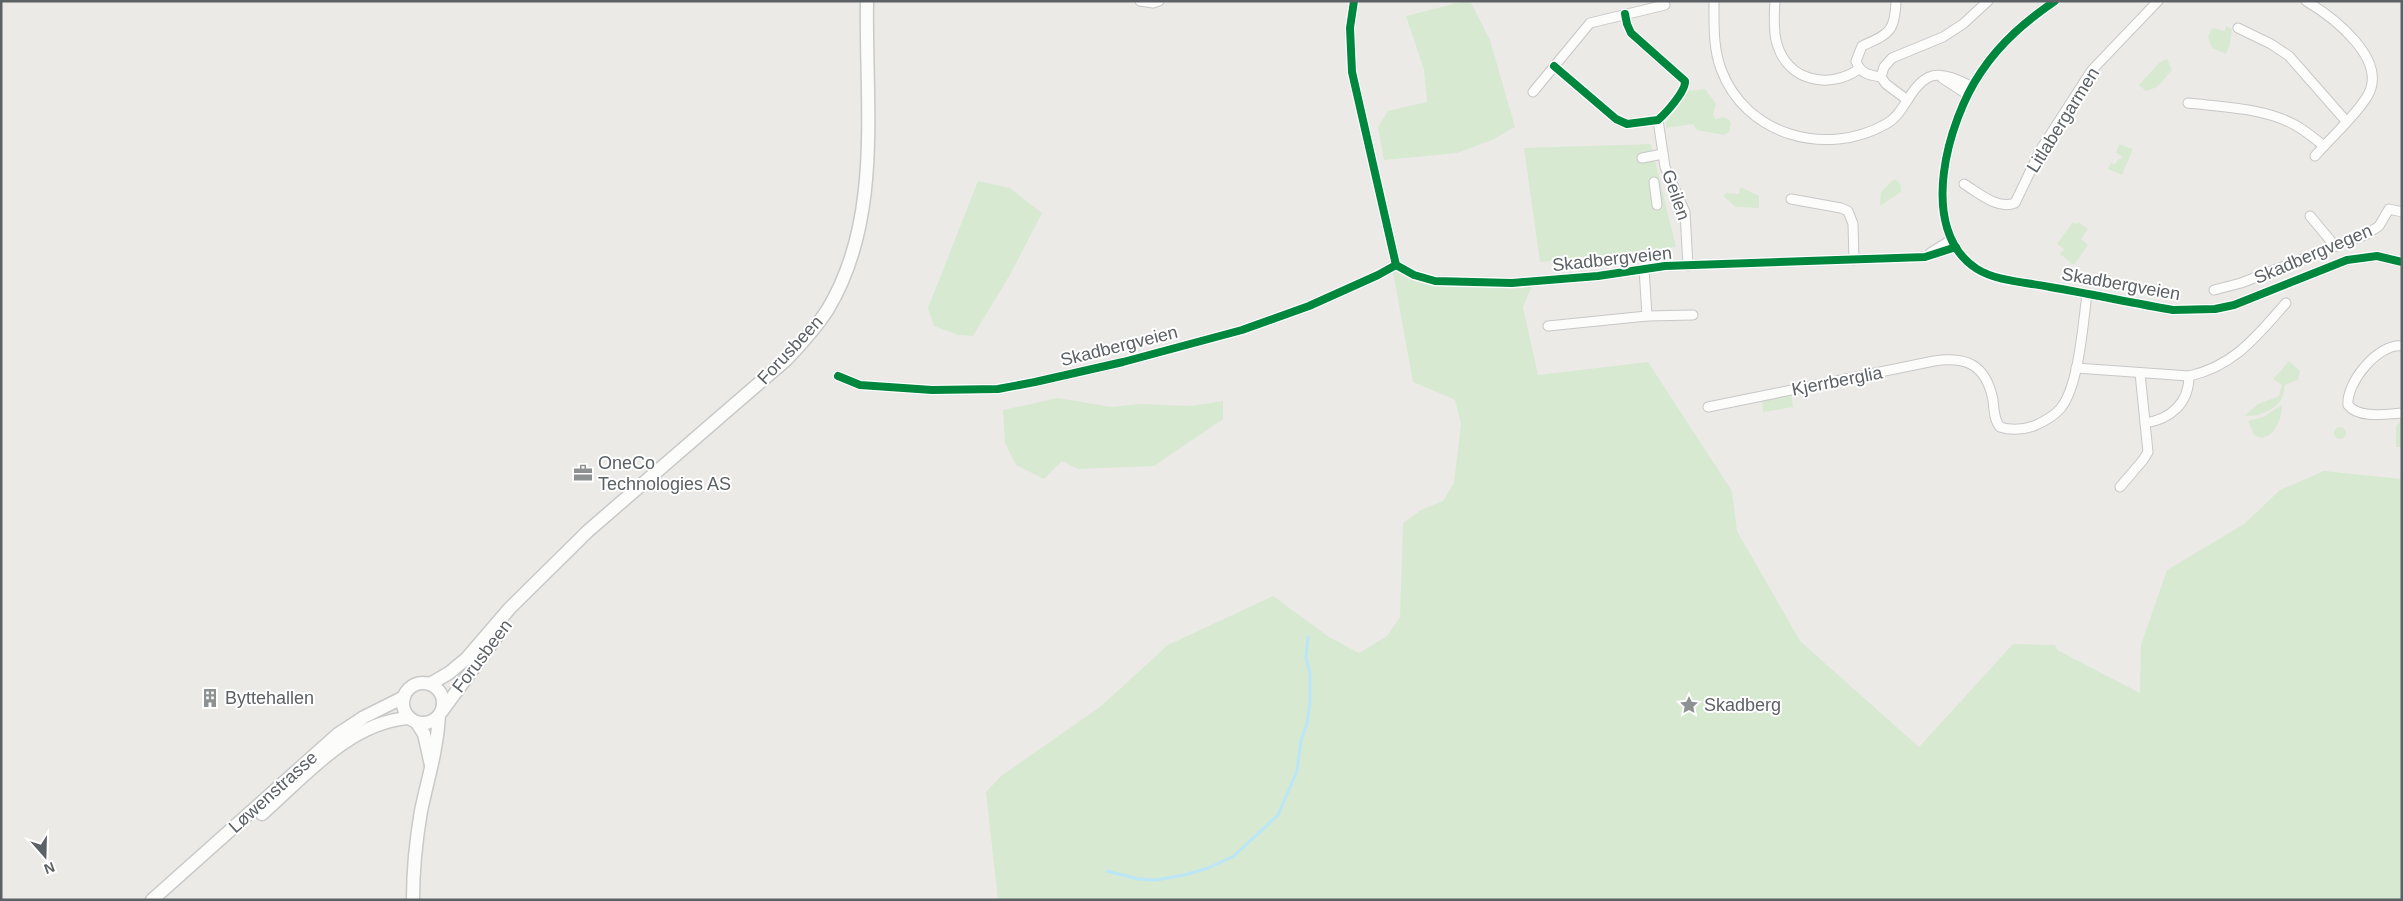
<svg xmlns="http://www.w3.org/2000/svg" width="2403" height="901" font-family="Helvetica,sans-serif">
  <style>
    .green { fill: #d7e9d1 }
    .lines { fill: none; stroke-linecap: round; stroke-linejoin: round }
    .stream { stroke: #bae6f8; stroke-width: 3 }
    .street-casing { stroke: #c8c7c8; stroke-width: 11 }
    .secondary-casing { stroke: #c8c9c9; stroke-width: 15 }
    .street { stroke: #fcfcfb; stroke-width: 9 }
    .secondary { stroke: #fcfcfb; stroke-width: 12 }
    .cycleway-casing { stroke: #fff; stroke-width: 11 }
    .cycleway { stroke: #00873e; stroke-width: 8 }
    .labels { text-anchor: middle; stroke-width: 4; stroke-linejoin: round; paint-order: stroke }
    .street-label { font-size: 18px; fill: #5c6165; stroke: #fff }
    .poi-label { font-size: 18px; fill: #5c6165; stroke: #fff; text-anchor: start }
  </style>
  <rect width="100%" height="100%" fill="#eceae7"/>
  <!-- green -->
  <g class="green">
    <path d="M 1465,1 L 1470,1 L 1490,40 L 1515,127 L 1492,140 L 1457,153 L 1384,160 L 1378,127 L 1388,111 L 1427,102 L 1424,70 L 1406,16 Z"/>
    <path d="M 2226,26 L 2232,29 L 2230,44 L 2226,54 L 2212,48 L 2208,37 L 2212,28 L 2225,31 Z"/>
    <path d="M 2167,59 L 2172,70 L 2157,87 L 2146,91 L 2139,85 L 2160,62 Z"/>
    <path d="M 1705,89 L 1716,104 L 1713,114 L 1715,119 C 1722,117 1727,116 1731,123 L 1729,132 L 1724,135 L 1697,130 L 1693,124 L 1666,128 L 1666,123 L 1685,94 L 1689,91 Z"/>
    <path d="M 1651,144 L 1676,247 L 1540,262 L 1524,148 Z"/>
    <path d="M 2119,144 L 2133,149 L 2122,175 L 2108,169 L 2111,163 L 2115,164 L 2118,159 L 2121,159 L 2122,156 L 2116,153 Z"/>
    <path d="M 1893,180 L 1897,180 L 1901,186 L 1901,192 L 1880,206 L 1881,192 Z"/>
    <path d="M 978,181 L 1010,188 L 1042,213 L 1011,273 L 973,336 L 958,335 L 934,326 L 928,308 Z"/>
    <path d="M 1740,187 L 1759,196 L 1759,208 L 1736,207 L 1723,196 L 1726,193 L 1739,194 Z"/>
    <path d="M 2073,222 L 2076,224 L 2078,222 L 2088,229 L 2081,239 L 2088,245 L 2074,265 L 2060,254 L 2064,249 L 2057,244 Z"/>
    <path d="M 1393,272 L 1533,283 L 1523,307 L 1538,375 L 1648,362 L 1732,491 L 1737,531 L 1800,641 L 1919,747 L 2013,644 L 2055,645 L 2057,650 L 2140,693 L 2141,645 L 2167,570 L 2244,524 L 2280,490 L 2324,471 L 2402,479 L 2402,900 L 998,900 L 986,792 L 1001,776 L 1100,707 L 1168,645 L 1273,596 L 1329,637 L 1359,653 L 1387,636 L 1400,617 L 1403,523 L 1421,510 L 1443,501 L 1454,483 L 1461,424 L 1455,400 L 1413,382 Z"/>
    <path d="M 2289,361 L 2300,371 L 2298,380 L 2285,385 C 2284,389 2283,397 2281,400 C 2274,410 2255,419 2245,415 L 2258,404 L 2279,396 L 2282,385 L 2273,379 Z"/>
    <path d="M 1791,393 L 1793,407 L 1763,412 L 1762,399 Z"/>
    <path d="M 1058,398 L 1111,407 L 1141,404 L 1191,406 L 1223,401 L 1223,419 L 1154,466 L 1078,469 L 1062,461 L 1044,479 L 1016,465 L 1005,443 L 1003,410 Z"/>
    <path d="M 2282,405 C 2282,418 2276,435 2262,438 L 2254,435 L 2248,421 L 2263,417 Z"/>
    <path d="M 2400,417 L 2402,417 L 2402,447 L 2396,447 L 2396,426 L 2400,422 Z"/>
    <circle cx="2340" cy="433" r="6"/>
  </g>
  <g class="lines">
    <!-- stream -->
    <path class="stream" d="M 1107,871 L 1138,879 L 1156,880 L 1184,875 L 1208,868 L 1234,856 L 1278,815 L 1297,771 L 1301,740 L 1307,724 L 1310,701 L 1310,673 L 1306,658 L 1308,637"/>
    <!-- street casing -->
    <g class="street-casing">
      <g id="street">
        <path d="M 1140,1 L 1153,3 L 1159,1"/>
        <path d="M 1354,1 L 1350,28 L 1352,72 L 1396,265 L 1414,275 L 1435,281 L 1512,283 L 1598,276 L 1665,266 L 1925,257 L 1956,247"/>
        <path d="M 1714,1 C 1714,24 1713,48 1721,69 C 1745,135 1826,158 1886,124 C 1905,114 1909,87 1929,77 C 1942,71 1961,81 1972,87"/>
        <path d="M 1775,1 C 1774,15 1773,31 1777,44 C 1788,81 1829,90 1859,69"/>
        <path d="M 1896,1 C 1895,33 1888,34 1862,46 L 1856,61 C 1860,73 1868,75 1881,77 L 1886,84 L 1906,99"/>
        <path d="M 2055,1 C 2026,21 2001,42 1981,72 C 1948,120 1916,230 1977,269 C 1998,282 2027,282 2050,287 C 2091,294 2132,303 2173,310 L 2215,309 L 2234,305 L 2347,260 L 2377,256 L 2402,262"/>
        <path d="M 2306,1 C 2333,17 2388,59 2368,95 C 2356,116 2331,137 2315,156"/>
        <path d="M 2238,28 L 2271,44 L 2289,56 L 2346,121"/>
        <path d="M 1554,66 L 1616,119 L 1627,124 L 1658,120 C 1666,113 1686,91 1685,81 L 1631,33 L 1627,24 L 1625,14"/>
        <path d="M 1881,77 L 1884,67 L 1892,58 L 1943,37 L 1963,24 L 1988,1"/>
        <path d="M 1942,78 L 1968,95"/>
        <path d="M 1533,92 L 1590,23 L 1665,5"/>
        <path d="M 2188,103 C 2223,107 2265,108 2295,125 C 2306,131 2315,139 2324,146"/>
        <path d="M 1658,120 L 1665,167 L 1685,212 L 1688,266"/>
        <path d="M 1642,158 L 1663,154"/>
        <path d="M 1654,182 L 1657,205"/>
        <path d="M 1964,184 C 1979,193 1997,210 2015,203 L 2041,149 L 2092,70 L 2158,1"/>
        <path d="M 1791,199 L 1841,208 L 1848,211 L 1853,224 L 1854,260"/>
        <path d="M 2310,216 L 2335,246"/>
        <path d="M 1930,253 L 1951,240"/>
        <path d="M 1644,268 L 1647,316"/>
        <path d="M 2214,290 L 2241,283 L 2367,234 L 2379,226 L 2389,209 L 2402,212"/>
        <path d="M 1548,326 L 1647,316 L 1693,315"/>
        <path d="M 2402,346 C 2378,343 2346,383 2348,405 C 2359,419 2386,414 2402,413"/>
        <path d="M 2076,368 L 2189,376 C 2234,366 2256,337 2286,303"/>
        <path d="M 838,376 L 860,385 L 932,390 L 998,389 L 1035,382 L 1123,362 L 1242,330 L 1309,306 L 1378,275 L 1396,265"/>
        <path d="M 1708,407 L 1934,361 C 1967,356 1986,365 1993,400 C 1994,409 1994,420 2000,427 C 2012,431 2022,430 2034,426 C 2043,422 2053,417 2060,409 C 2079,387 2083,323 2087,294"/>
        <path d="M 2145,423 C 2171,419 2189,403 2189,376"/>
        <path d="M 2120,487 L 2143,460 L 2148,452 L 2140,373"/>
      </g>
    </g>
    <!-- secondary casing -->
    <g class="secondary-casing">
      <g id="secondary">
        <circle cx="423" cy="703" r="20"/>
        <path d="M 430,684 L 449,673 L 467,658 L 510,608 L 588,531 L 787,359 C 801,344 816,328 828,309 C 883,217 865,104 867,1"/>
        <path d="M 442,711 L 500,632"/>
        <path d="M 417,723 L 424,734 L 431,765"/>
        <path d="M 262,814 C 305,776 350,722 409,718"/>
        <path d="M 152,900 L 338,734 L 364,717 L 404,697"/>
        <path d="M 413,900 C 413,870 416,840 421,811 C 428,778 437,750 439,716"/>
      </g>
    </g>
    <!-- street -->
    <use href="#street" class="street"/>
    <!-- secondary -->
    <use href="#secondary" class="secondary"/>
    <!-- cycleway casing -->
    <g class="cycleway-casing">
      <g id="cycleway">
        <path d="M 1354,1 L 1350,28 L 1352,72 L 1396,265 L 1414,275 L 1435,281 L 1512,283 L 1598,276 L 1665,266 L 1925,257 L 1956,247"/>
        <path d="M 2055,1 C 2026,21 2001,42 1981,72 C 1948,120 1916,230 1977,269 C 1998,282 2027,282 2050,287 C 2091,294 2132,303 2173,310 L 2215,309 L 2234,305 L 2347,260 L 2377,256 L 2402,262"/>
        <path d="M 1554,66 L 1616,119 L 1627,124 L 1658,120 C 1666,113 1686,91 1685,81 L 1631,33 L 1627,24 L 1625,14"/>
        <path d="M 838,376 L 860,385 L 932,390 L 998,389 L 1035,382 L 1123,362 L 1242,330 L 1309,306 L 1378,275 L 1396,265"/>
      </g>
    </g>
    <!-- cycleway -->
    <use href="#cycleway" class="cycleway"/>
  </g>
  <!-- icons -->
  <defs>
    <g id="office-bare" transform="scale(1.5)"><path d="M-6-3h4V-5.5h4V-3h4V5H-6ZM-1-4.5V-3h2v-1.5ZM-6 0V1H6V0Z" fill="#8e9192" stroke="#fff" stroke-width="2.5" paint-order="stroke"/></g>
    <g id="building-bare" transform="scale(1.5)"><path d="M-4-6H4V6H1V3H-1V6H-4ZM-2.5-4.3h1.7v1.8h-1.7ZM.8-4.3h1.7v1.8H.8ZM-2.5-1h1.7V.8h-1.7ZM.8-1h1.7V.8H.8Z" fill="#8e9192" stroke="#fff" stroke-width="2.5" paint-order="stroke"/></g>
    <g id="sight-bare" transform="scale(1.5)"><path d="M0-6L1.8-2.2L6-1.7L2.9 1.2L3.7 5.4L0 3.3L-3.7 5.4L-2.9 1.2L-6-1.7L-1.8-2.2Z" fill="#8e9192" stroke="#fff" stroke-width="2.5" paint-order="stroke"/></g>
  </defs>
  <g fill-rule="evenodd">
    <use href="#office-bare" x="583" y="473"/>
    <use href="#building-bare" x="210" y="698"/>
    <use href="#sight-bare" x="1689" y="705"/>
  </g>
  <g class="labels">
    <!-- street labels -->
    <g class="street-label">
      <text transform="translate(2063 120) rotate(-58)" y="6">Litlabergarmen</text>
      <text transform="translate(1676 195) rotate(71)" y="6">Geilen</text>
      <text transform="translate(2313 254) rotate(-23)" y="6">Skadbergvegen</text>
      <text transform="translate(1612 259) rotate(-6)" y="6">Skadbergveien</text>
      <text transform="translate(2121 284) rotate(10)" y="6">Skadbergveien</text>
      <text transform="translate(1119 346) rotate(-14)" y="6">Skadbergveien</text>
      <text transform="translate(790 350) rotate(-47)" y="6">Forusbeen</text>
      <text transform="translate(1837 381) rotate(-11)" y="6">Kjerrberglia</text>
      <text transform="translate(482 656) rotate(-53)" y="6">Forusbeen</text>
      <text transform="translate(273 792) rotate(-42)" y="6">Løwenstrasse</text>
    </g>
    <!-- poi labels -->
    <g class="poi-label">
      <text x="598" y="469">OneCo<tspan x="598" dy="21">Technologies AS</tspan></text>
      <text x="225" y="704">Byttehallen</text>
      <text x="1704" y="711">Skadberg</text>
    </g>
  </g>
  <!-- border -->
  <rect width="2403" height="901" fill="none" stroke="#5c6165" stroke-width="5"/>
  <!-- north arrow -->
  <g transform="translate(45 856) rotate(160)" stroke="#ffffff" stroke-width="4" paint-order="stroke">
  <path d="M0-4L9 19L0 12L-9 19Z" fill="#5c6165"/>
  <text y="-8" font-size="14" font-weight="bold" text-anchor="middle" fill="#5c6165">N</text>
  </g>
</svg>
